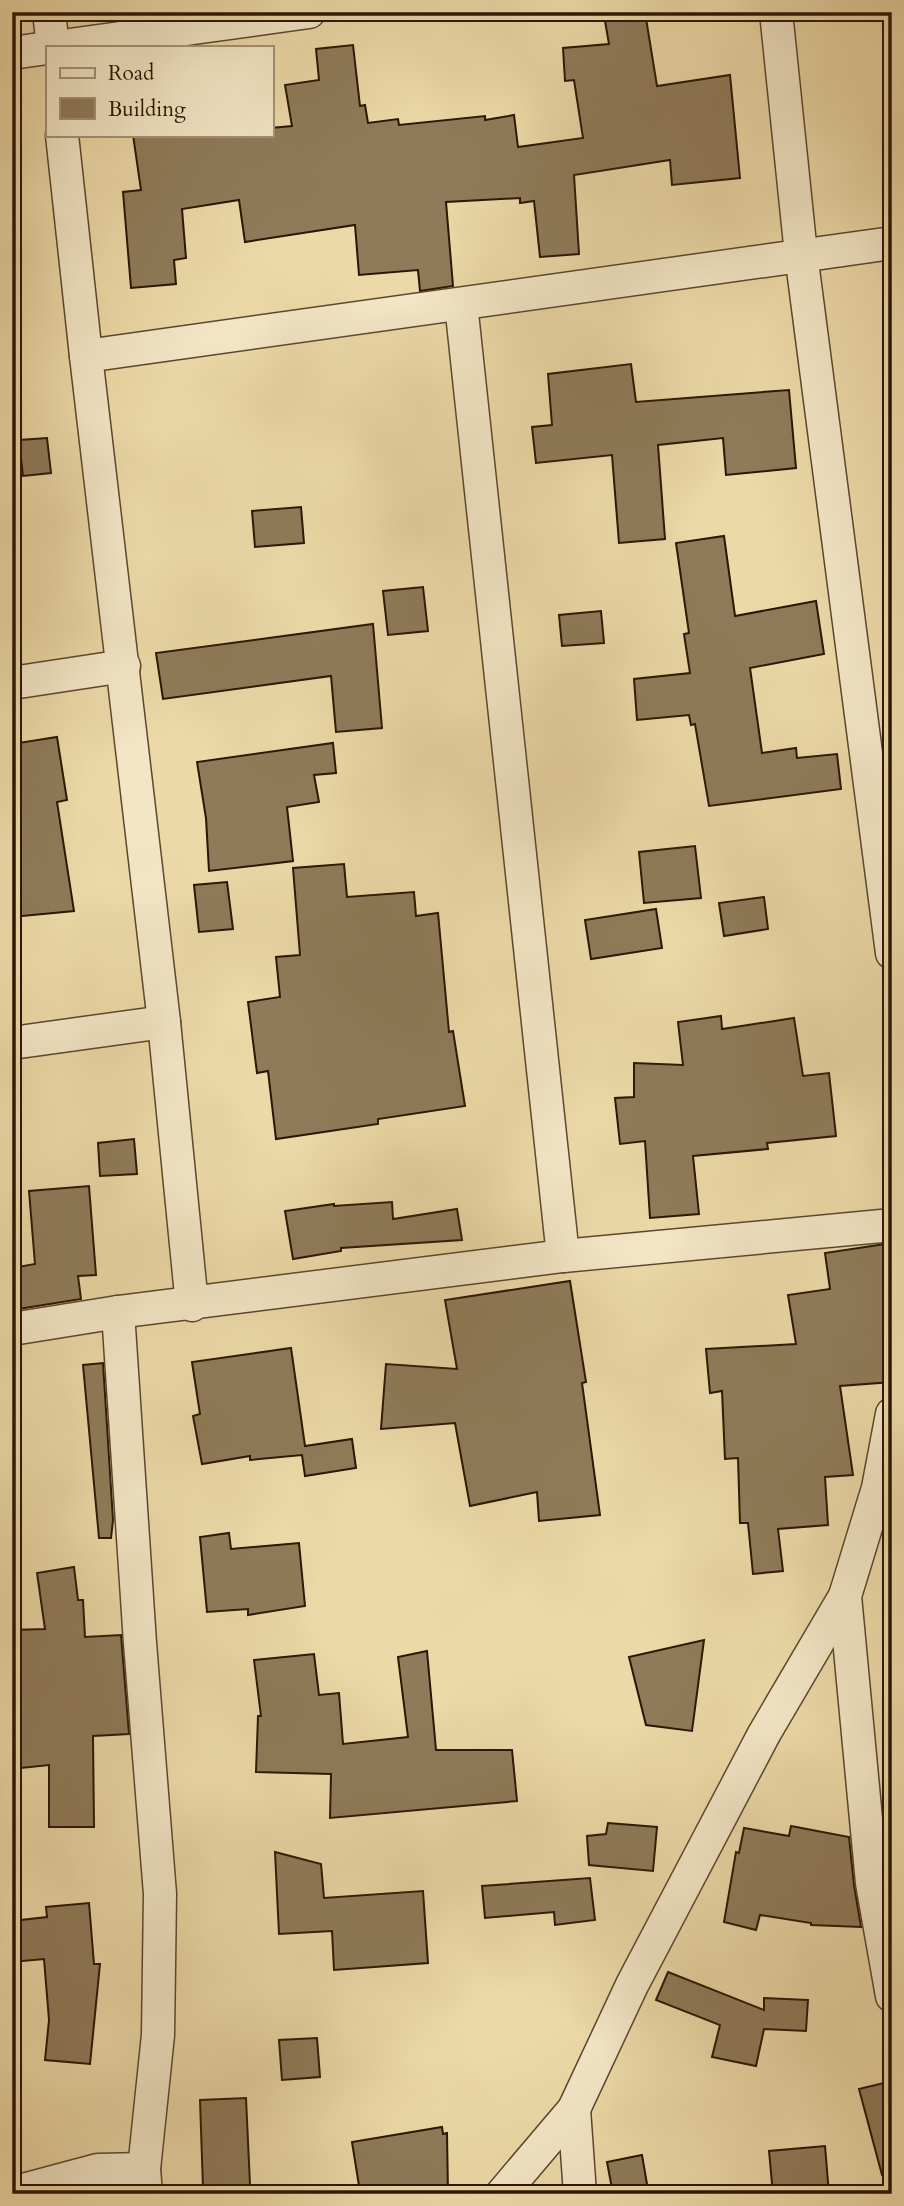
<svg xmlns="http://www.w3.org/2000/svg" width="904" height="2206" font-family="Cardo,serif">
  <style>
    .building { fill: #8f7b59; stroke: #2b1605; stroke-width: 2 }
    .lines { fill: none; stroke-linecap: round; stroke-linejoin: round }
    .street-casing { stroke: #5b472e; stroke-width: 35 }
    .street { stroke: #f3e6c6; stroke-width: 32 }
  </style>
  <rect width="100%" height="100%" fill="#ecd9a7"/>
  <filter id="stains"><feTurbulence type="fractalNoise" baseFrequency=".00286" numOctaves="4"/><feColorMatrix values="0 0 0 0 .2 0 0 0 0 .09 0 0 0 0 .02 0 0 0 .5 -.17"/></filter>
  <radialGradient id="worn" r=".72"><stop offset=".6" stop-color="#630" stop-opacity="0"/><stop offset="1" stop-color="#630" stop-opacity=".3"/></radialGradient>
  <!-- building -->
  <g class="building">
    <path d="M 621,12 L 645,12 L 657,86 L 730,75 L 740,178 L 672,185 L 670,160 L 574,175 L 579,254 L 540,257 L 534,201 L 520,203 L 520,198 L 446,202 L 453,286 L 420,291 L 418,270 L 359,275 L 355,225 L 245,242 L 239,200 L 182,209 L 186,258 L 174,260 L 176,284 L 131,288 L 123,192 L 141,190 L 133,135 L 271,135 L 271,128 L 292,126 L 285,85 L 319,80 L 316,49 L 353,45 L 360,106 L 365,105 L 368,123 L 398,119 L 399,125 L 485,116 L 485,120 L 514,115 L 518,147 L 583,138 L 574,80 L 565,81 L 563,48 L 609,44 L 604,15 Z"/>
    <path d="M 631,364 L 636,402 L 789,390 L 796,468 L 726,475 L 723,438 L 658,445 L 665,539 L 619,543 L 612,455 L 536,463 L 532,427 L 552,425 L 548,374 Z"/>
    <path d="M 47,438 L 51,473 L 23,476 L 19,440 Z"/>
    <path d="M 301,507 L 304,543 L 255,547 L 252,511 Z"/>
    <path d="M 724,536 L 735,616 L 816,601 L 824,654 L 750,668 L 762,753 L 796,748 L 797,758 L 837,754 L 841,789 L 709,806 L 695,724 L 691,725 L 689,715 L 637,720 L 634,679 L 690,673 L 684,634 L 689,633 L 676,543 Z"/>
    <path d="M 423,587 L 428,631 L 388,635 L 383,591 Z"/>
    <path d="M 601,611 L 604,643 L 562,646 L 559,615 Z"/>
    <path d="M 373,624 L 382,728 L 336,732 L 331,676 L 163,699 L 156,653 Z"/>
    <path d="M 57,737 L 67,800 L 57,802 L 74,911 L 12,917 L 12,744 Z"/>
    <path d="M 333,743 L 336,773 L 314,775 L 319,802 L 287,807 L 293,861 L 209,871 L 206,818 L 197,762 Z"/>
    <path d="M 695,846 L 701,898 L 644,903 L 639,852 Z"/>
    <path d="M 344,864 L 347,897 L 414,892 L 416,916 L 438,913 L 449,1032 L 453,1031 L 465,1106 L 378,1119 L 378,1124 L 276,1139 L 268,1071 L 257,1073 L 248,1002 L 280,997 L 276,957 L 300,955 L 293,868 Z"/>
    <path d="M 227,882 L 233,929 L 199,932 L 194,885 Z"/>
    <path d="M 764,897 L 768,929 L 724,936 L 719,903 Z"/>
    <path d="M 656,909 L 662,948 L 591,959 L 585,920 Z"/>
    <path d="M 721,1016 L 722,1029 L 794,1018 L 803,1076 L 829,1073 L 836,1136 L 767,1143 L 768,1149 L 693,1156 L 699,1214 L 650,1218 L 645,1141 L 620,1144 L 615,1098 L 634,1097 L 634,1063 L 683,1065 L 678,1022 Z"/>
    <path d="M 134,1139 L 137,1174 L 100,1176 L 98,1143 Z"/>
    <path d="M 89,1186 L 96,1275 L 78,1276 L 81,1299 L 12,1310 L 12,1268 L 35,1264 L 29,1191 Z"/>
    <path d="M 392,1202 L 393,1219 L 457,1209 L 462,1240 L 341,1248 L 341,1251 L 293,1259 L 285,1211 L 334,1204 L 334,1206 Z"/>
    <path d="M 892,1243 L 892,1382 L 840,1386 L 853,1475 L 825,1477 L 828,1525 L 778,1529 L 783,1571 L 753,1574 L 748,1523 L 740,1523 L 738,1458 L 725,1459 L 722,1391 L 710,1393 L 706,1349 L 796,1344 L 788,1295 L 830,1289 L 825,1253 Z"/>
    <path d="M 570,1281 L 586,1382 L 582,1383 L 600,1515 L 539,1521 L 537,1492 L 470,1506 L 455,1423 L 381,1429 L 386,1364 L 457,1369 L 445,1300 Z"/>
    <path d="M 291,1348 L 305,1446 L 352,1439 L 356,1468 L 305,1476 L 302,1455 L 250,1460 L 250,1456 L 202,1464 L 193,1416 L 200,1414 L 192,1362 Z"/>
    <path d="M 103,1363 L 113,1520 L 111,1538 L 99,1538 L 83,1365 Z"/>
    <path d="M 229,1533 L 231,1549 L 299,1543 L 305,1606 L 248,1615 L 248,1609 L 207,1612 L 200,1537 Z"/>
    <path d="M 74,1567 L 78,1600 L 83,1600 L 85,1637 L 121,1635 L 129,1734 L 93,1736 L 94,1827 L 49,1827 L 49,1765 L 12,1769 L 12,1630 L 45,1629 L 37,1573 Z"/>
    <path d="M 704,1640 L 692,1731 L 646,1725 L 629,1657 Z"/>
    <path d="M 427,1651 L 436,1750 L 512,1750 L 517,1801 L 330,1818 L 331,1774 L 256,1772 L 258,1716 L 261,1716 L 254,1660 L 314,1654 L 319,1695 L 339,1693 L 343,1744 L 408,1737 L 398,1657 Z"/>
    <path d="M 608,1823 L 657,1827 L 653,1871 L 589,1865 L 587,1836 L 606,1834 Z"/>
    <path d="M 791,1826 L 849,1837 L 854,1885 L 861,1927 L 811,1925 L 811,1923 L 760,1915 L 756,1930 L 724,1922 L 736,1852 L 739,1853 L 744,1828 L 789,1836 Z"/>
    <path d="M 275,1852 L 321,1864 L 324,1898 L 423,1891 L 428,1963 L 334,1970 L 332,1931 L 279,1934 Z"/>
    <path d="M 590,1878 L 595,1920 L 555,1925 L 554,1912 L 485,1918 L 482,1886 Z"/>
    <path d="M 89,1903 L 94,1964 L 100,1964 L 90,2064 L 45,2060 L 49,2020 L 44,1959 L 12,1962 L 12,1921 L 47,1917 L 46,1907 Z"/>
    <path d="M 668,1972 L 764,2010 L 764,1998 L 808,2000 L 806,2031 L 764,2029 L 756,2066 L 712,2057 L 720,2025 L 656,2000 Z"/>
    <path d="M 317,2038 L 320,2077 L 282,2080 L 279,2040 Z"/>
    <path d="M 892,2081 L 892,2174 L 882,2175 L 859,2089 Z"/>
    <path d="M 246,2098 L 250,2185 L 203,2188 L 200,2100 Z"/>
    <path d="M 442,2127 L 443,2134 L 447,2133 L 448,2194 L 360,2192 L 352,2142 Z"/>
    <path d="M 825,2146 L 829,2194 L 773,2194 L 769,2151 Z"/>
    <path d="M 642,2155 L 648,2190 L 613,2194 L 607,2162 Z"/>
  </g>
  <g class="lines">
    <!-- street casing -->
    <g class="street-casing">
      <g id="street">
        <path d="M 49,12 L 53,47"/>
        <path d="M 776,12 L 801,254 L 892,953"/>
        <path d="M 55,47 L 309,12"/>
        <path d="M 12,53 L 47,48"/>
        <path d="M 62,135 L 86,356 L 164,1022 L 192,1305"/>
        <path d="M 461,304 L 563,1256"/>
        <path d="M 86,356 L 892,243"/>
        <path d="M 12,683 L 124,666"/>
        <path d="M 12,1043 L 164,1022"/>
        <path d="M 118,1312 L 140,1643 L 160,1894 L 158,2035 L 144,2169 L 146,2194"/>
        <path d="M 12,1329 L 118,1312 L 563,1256 L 892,1225"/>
        <path d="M 845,1596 L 872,1883 L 892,1996"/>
        <path d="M 574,2109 L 580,2194"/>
        <path d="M 12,2193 L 98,2170 L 144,2169"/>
        <path d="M 502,2194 L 574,2109 L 632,1985 L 764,1734 L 845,1596 L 878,1488 L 892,1414"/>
      </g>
    </g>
    <!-- street -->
    <use href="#street" class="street"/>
  </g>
  <!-- margin -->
  <rect width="904" height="2206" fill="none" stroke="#ecd9a7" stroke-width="42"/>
  <rect x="14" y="14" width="876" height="2178" fill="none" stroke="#2b1605" stroke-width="3.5"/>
  <rect x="21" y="21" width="862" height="2164" fill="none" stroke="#2b1605" stroke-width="2"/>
  <!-- legend -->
  <rect x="46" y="46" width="228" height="91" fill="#f3e6c6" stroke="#a39379" stroke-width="2"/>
  <rect x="60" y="68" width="35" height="10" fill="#f3e6c6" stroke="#a39379" stroke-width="2"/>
  <text x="108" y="80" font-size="21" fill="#2b1605">Road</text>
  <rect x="60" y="98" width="35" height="21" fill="#8f7b59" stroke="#a39379" stroke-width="2"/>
  <text x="108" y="116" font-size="21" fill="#2b1605">Building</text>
  <rect width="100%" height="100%" filter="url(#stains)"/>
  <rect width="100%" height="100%" fill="url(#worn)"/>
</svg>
